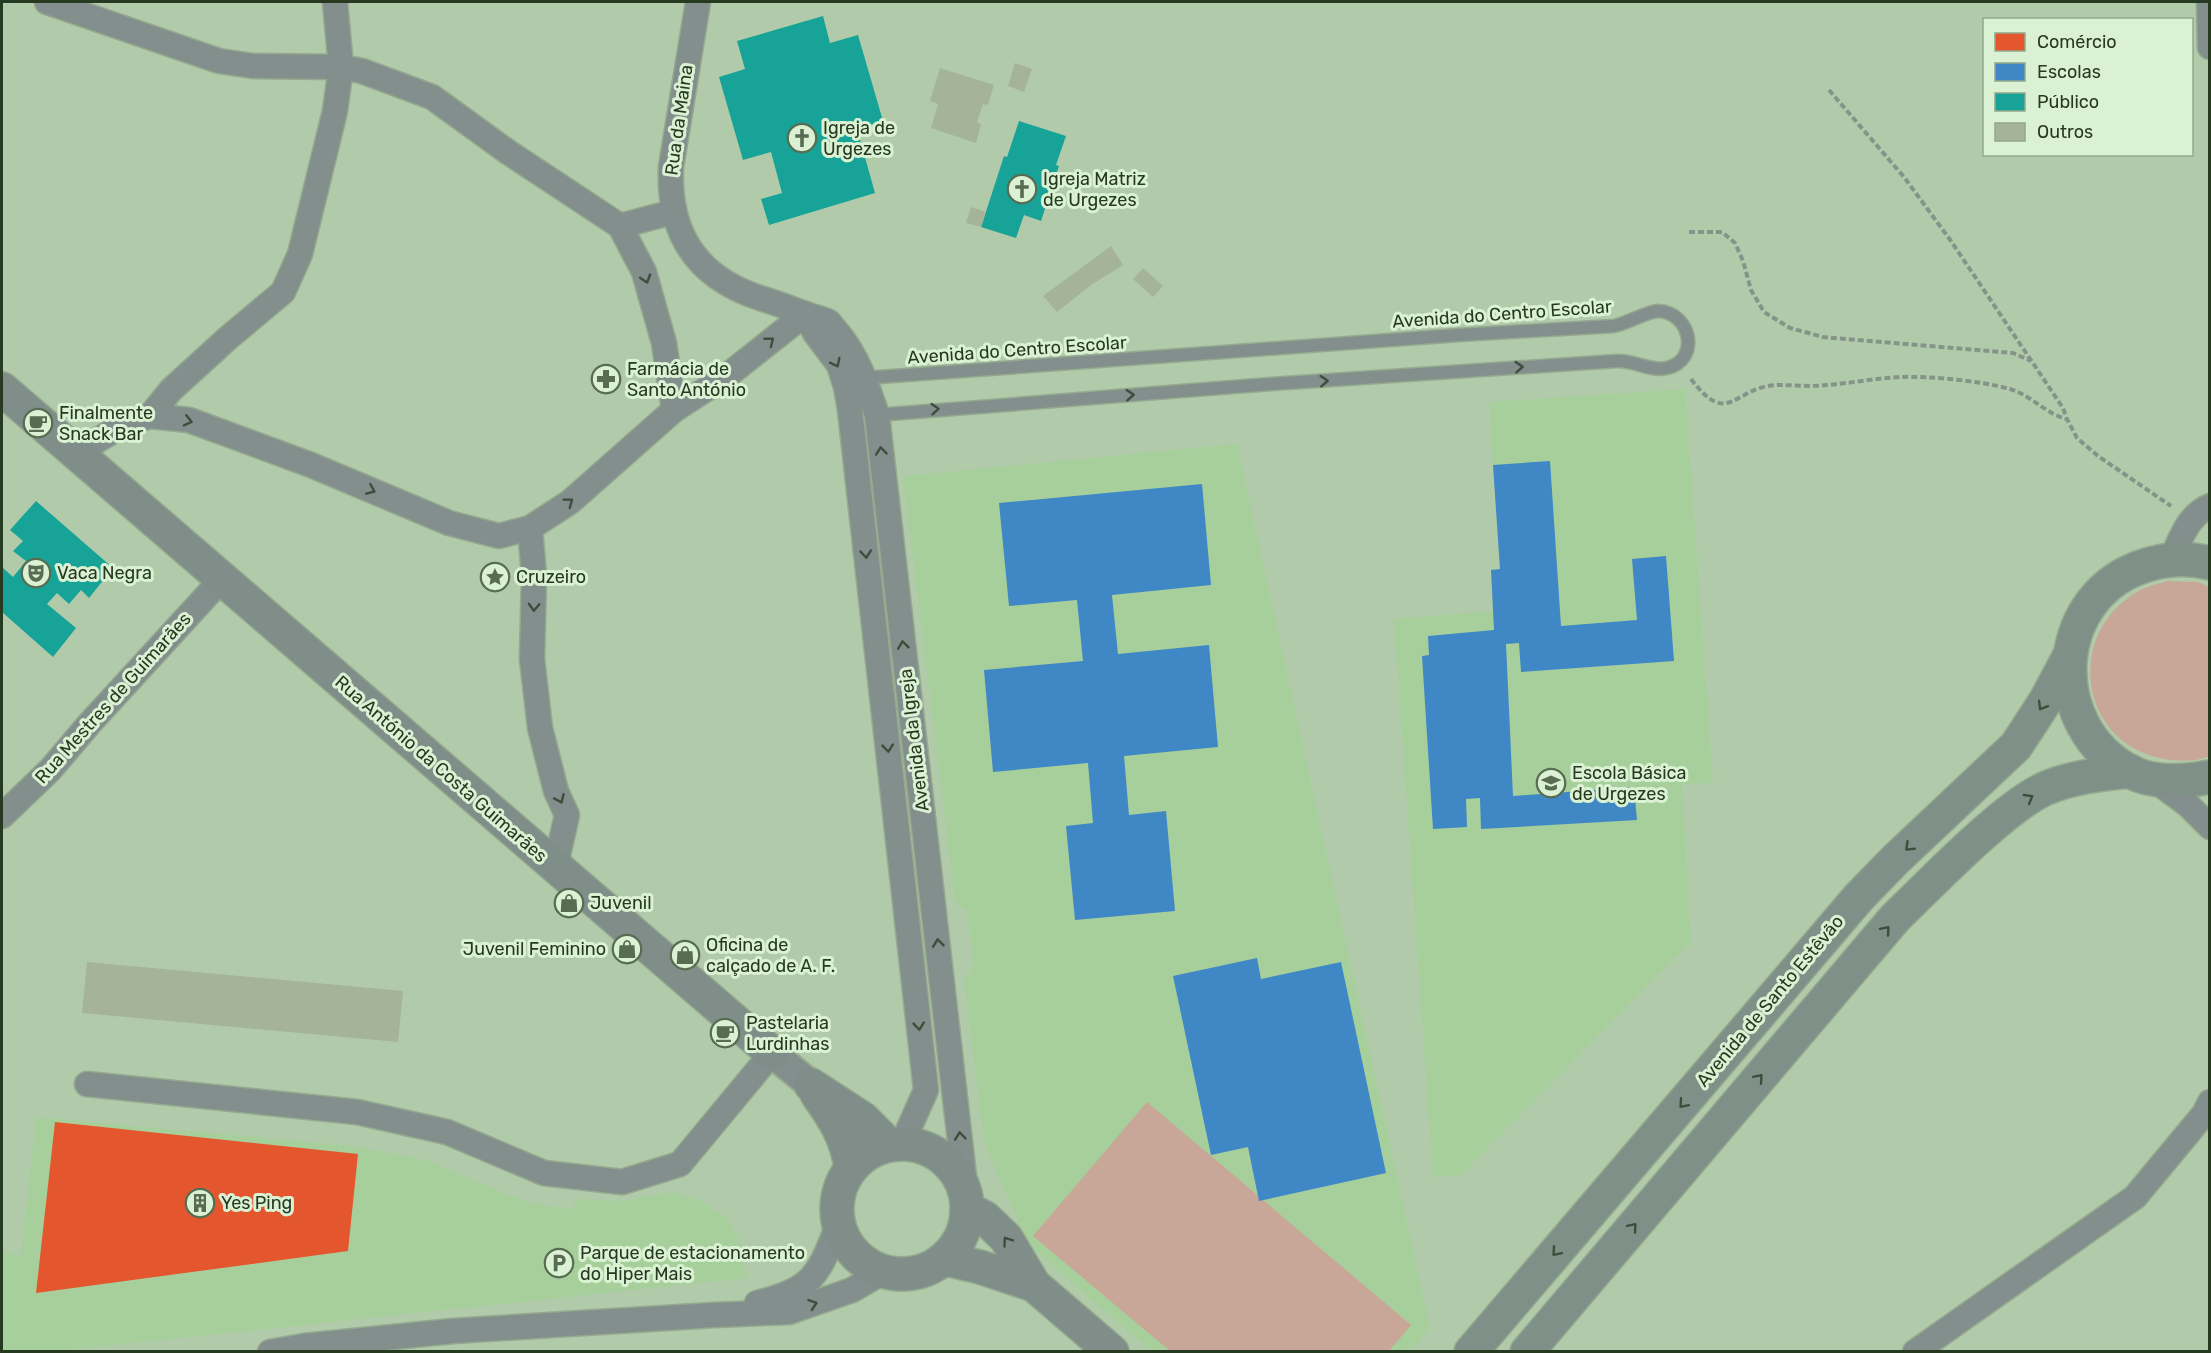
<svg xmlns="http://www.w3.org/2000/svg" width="2211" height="1353" font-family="Rubik,sans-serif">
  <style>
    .built { fill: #a7cf9c }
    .green { fill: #c8a698 }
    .shops { fill: #e4572e }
    .schools { fill: #3f88c5 }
    .public { fill: #17a398 }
    .building { fill: #a5b497 }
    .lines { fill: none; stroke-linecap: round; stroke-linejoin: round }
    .service-casing { stroke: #94a98e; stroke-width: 15 }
    .minor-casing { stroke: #94a98e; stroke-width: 27 }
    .tertiary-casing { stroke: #94a98e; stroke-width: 32 }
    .secondary-casing { stroke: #94a98e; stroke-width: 36 }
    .primary-casing { stroke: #94a98e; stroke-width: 36 }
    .path { stroke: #859488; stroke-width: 4; stroke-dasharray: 6 3; stroke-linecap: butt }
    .service { stroke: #828f8d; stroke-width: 12 }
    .minor { stroke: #828f8d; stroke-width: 24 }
    .tertiary { stroke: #828f8d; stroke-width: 28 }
    .secondary { stroke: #7f8e89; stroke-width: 33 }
    .primary { stroke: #7f9088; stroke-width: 33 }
    .oneway { stroke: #3d4e3c }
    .oneway2 { stroke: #3c4f3b }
    .oneway3 { stroke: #3c4e3b }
    .labels { text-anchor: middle; stroke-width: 6; stroke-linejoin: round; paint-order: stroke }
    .street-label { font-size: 18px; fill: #263921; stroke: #daf2d3 }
    .poi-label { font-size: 18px; fill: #263921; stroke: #daf2d3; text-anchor: start }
  </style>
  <rect width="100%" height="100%" fill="#b1cbaa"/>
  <!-- built -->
  <g class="built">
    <path d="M 1685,389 L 1713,783 L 1682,784 L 1691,941 L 1461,1175 L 1433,1177 L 1394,619 L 1493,611 L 1491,570 L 1500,569 L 1489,402 Z"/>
    <path d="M 1237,444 L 1430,1328 L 1410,1351 L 1151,1351 L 1027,1244 L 984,1142 L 964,980 L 974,967 L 967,912 L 955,901 L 903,476 Z"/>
    <path d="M 36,1117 L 353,1146 L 425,1160 L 524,1201 L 572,1210 L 576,1199 L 623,1201 L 670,1192 L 698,1200 L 725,1216 L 740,1241 L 747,1278 L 57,1351 L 2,1352 L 2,1268 L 4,1253 L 21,1255 Z"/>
  </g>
  <!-- green -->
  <g class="green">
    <path d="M 2168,581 L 2198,582 L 2209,587 L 2210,756 C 2195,762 2176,762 2160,758 C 2078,740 2066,633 2137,592 C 2146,586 2158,584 2168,581 Z"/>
    <path d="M 1147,1102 L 1411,1325 L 1389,1351 L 1170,1351 L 1033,1236 Z"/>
  </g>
  <!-- shops -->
  <path class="shops" d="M 55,1122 L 358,1154 L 348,1251 L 36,1293 Z"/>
  <!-- schools -->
  <g class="schools">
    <path d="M 1550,461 L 1561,626 L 1637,620 L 1632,559 L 1666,556 L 1674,661 L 1521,672 L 1519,643 L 1506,644 L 1513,796 L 1634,787 L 1637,820 L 1481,829 L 1480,798 L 1466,799 L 1467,827 L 1433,829 L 1422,656 L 1429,655 L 1428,636 L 1494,630 L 1491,570 L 1500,569 L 1493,465 Z"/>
    <path d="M 1202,484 L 1211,585 L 1112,595 L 1118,654 L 1209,645 L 1218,747 L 1124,756 L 1129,815 L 1166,811 L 1175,911 L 1075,920 L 1066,826 L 1093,823 L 1088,763 L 993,772 L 984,670 L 1083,661 L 1077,600 L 1009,606 L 999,503 Z"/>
    <path d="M 1257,958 L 1261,979 L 1341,962 L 1386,1173 L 1259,1201 L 1248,1147 L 1211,1155 L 1173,976 Z"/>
  </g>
  <!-- public -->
  <g class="public">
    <path d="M 823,16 L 830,43 L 858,35 L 883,121 L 857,129 L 875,193 L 769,225 L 761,199 L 782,193 L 771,152 L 743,160 L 719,77 L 745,69 L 737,41 Z"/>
    <path d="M 1019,121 L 1066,136 L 1056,165 L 1059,166 L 1041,221 L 1024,215 L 1016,238 L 981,227 L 1004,156 L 1007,157 Z"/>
    <path d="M 36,501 L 113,568 L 89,598 L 81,590 L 69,604 L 57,593 L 47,604 L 76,628 L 53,657 L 2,612 L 2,567 L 13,577 L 26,561 L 13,551 L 23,541 L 10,530 Z"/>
  </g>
  <!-- building -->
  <g class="building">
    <path d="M 1015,63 L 1032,69 L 1024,92 L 1008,86 Z"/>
    <path d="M 940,68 L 994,85 L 988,105 L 983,104 L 977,122 L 981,124 L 976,143 L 931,128 L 938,104 L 930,101 Z"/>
    <path d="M 971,207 L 986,212 L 981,227 L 966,223 Z"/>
    <path d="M 1111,246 L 1123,265 L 1091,285 L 1057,312 L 1043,296 Z"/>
    <path d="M 1143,268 L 1163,286 L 1153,297 L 1133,279 Z"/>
    <path d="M 87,962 L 403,991 L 398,1042 L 82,1013 Z"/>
  </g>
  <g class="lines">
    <!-- service casing -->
    <g class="service-casing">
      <path id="service" d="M 865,378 L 1459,335 L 1614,326 C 1628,323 1648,311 1658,311 C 1691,312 1701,360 1667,368 C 1651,372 1634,360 1617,361 L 1271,384 L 877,415"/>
    </g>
    <!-- minor casing -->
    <g class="minor-casing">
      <g id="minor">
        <path d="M 47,2 L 219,61 L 253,66 L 341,67 L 362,71 L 432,97 L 508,152 L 620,226 L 644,272 L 664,343 L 674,410"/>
        <path d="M 698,2 L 671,167 C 668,233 696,277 760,298 C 777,303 792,309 808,315 C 814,317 824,319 829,322 C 832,325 835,330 838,333 C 858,357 867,385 877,415 L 966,1194"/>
        <path d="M 2209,2 L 2210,47"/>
        <path d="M 620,226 L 673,212"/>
        <path d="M 805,314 L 815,333 L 839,365 L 846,387 L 850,410 L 926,1090 L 902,1144"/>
        <path d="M 150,416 L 171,390 L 228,338 L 283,292 L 300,254 L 335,111 L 341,67 L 335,2"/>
        <path d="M 77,453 L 124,424 L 150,416 L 189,420 L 311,465 L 449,523 L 499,536 L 530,528 L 570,502 L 674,410 L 728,375 L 805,314"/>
        <path d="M 530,528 L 534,576 L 532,659 L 540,728 L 556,791 L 567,815 L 555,868"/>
        <path d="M 2171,560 C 2180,540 2188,515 2210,506"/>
        <path d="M 2153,779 L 2187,804 L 2210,827"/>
        <path d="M 2,816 L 50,770 L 90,723 L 222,579"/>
        <path d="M 87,1084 L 357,1112 L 447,1132 L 544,1173 L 622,1182 L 680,1164 L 772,1053"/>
        <path d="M 757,1303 C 813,1289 818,1276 838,1225"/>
        <path d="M 270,1352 L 304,1346 L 453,1331 L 714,1315 L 789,1312 L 852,1290 L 883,1272"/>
        <path d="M 1915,1352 L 2135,1197 L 2204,1114 L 2210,1102"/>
      </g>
    </g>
    <!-- tertiary casing -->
    <g class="tertiary-casing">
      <path id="tertiary" d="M 772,1053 L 811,1085"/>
    </g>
    <!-- secondary casing -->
    <g class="secondary-casing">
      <g id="secondary">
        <path d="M 2,389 L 772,1053"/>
        <path d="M 811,1085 L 862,1118 L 889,1145"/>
        <path d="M 817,1094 C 834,1118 847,1138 851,1168"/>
        <circle cx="902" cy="1209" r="65"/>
        <path d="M 968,1209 L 985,1218 L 1006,1238 L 1034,1285 L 1112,1352"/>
        <path d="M 945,1259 L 980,1267 L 1034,1285"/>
      </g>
    </g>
    <!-- primary casing -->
    <g class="primary-casing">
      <g id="primary">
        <path d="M 2210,563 C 2186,557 2161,559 2138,568 C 2050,602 2047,727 2129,771 C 2153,784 2184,782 2210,777"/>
        <path d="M 1471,1352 L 1859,897 L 1895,860 L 2016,746 L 2046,700 L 2070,655"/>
        <path d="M 1527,1352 L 1895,918 C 1925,889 1954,859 1985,832 C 2003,816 2022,800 2044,789 C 2071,777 2101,774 2130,771"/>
      </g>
    </g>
    <!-- path -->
    <g class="path">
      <path d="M 1829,90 L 1904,177 L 1951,241 L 2063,408 L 2067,419 L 2077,438 L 2098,456 L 2171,506"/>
      <path d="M 1689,232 L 1722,232 L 1735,243 L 1743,261 L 1751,290 L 1764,312 L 1790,328 L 1823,337 L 2013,353 L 2031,361"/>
      <path d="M 1691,379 C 1729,429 1733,387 1777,385 C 1793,385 1811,387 1827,385 C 1852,383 1876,378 1901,377 C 1931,376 1981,381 2010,389 C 2032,396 2045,413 2066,419"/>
    </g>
    <!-- service -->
    <use href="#service" class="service"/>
    <!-- minor -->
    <use href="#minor" class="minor"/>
    <!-- tertiary -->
    <use href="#tertiary" class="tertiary"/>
    <!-- secondary -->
    <use href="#secondary" class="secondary"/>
    <!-- primary -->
    <use href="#primary" class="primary"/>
  </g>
  <!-- one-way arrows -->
  <defs><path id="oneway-chevron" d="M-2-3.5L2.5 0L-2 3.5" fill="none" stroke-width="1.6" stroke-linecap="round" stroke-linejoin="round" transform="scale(1.5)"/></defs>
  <g class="oneway">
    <use href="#oneway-chevron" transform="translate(646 279) rotate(72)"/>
    <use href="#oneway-chevron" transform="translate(770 341) rotate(-38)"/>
    <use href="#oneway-chevron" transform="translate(836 363) rotate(63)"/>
    <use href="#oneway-chevron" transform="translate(1519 367) rotate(-4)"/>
    <use href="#oneway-chevron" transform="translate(1324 381) rotate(-4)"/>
    <use href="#oneway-chevron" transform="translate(1130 395) rotate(-4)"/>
    <use href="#oneway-chevron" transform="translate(935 409) rotate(-5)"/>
    <use href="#oneway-chevron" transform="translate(188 421) rotate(13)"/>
    <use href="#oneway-chevron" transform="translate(881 451) rotate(-96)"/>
    <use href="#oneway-chevron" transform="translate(371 490) rotate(23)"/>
    <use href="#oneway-chevron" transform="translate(569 502) rotate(-37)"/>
    <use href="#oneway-chevron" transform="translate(866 554) rotate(84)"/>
    <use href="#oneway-chevron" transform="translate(534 607) rotate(92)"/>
    <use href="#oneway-chevron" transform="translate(903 645) rotate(-97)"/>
    <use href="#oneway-chevron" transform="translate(888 748) rotate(84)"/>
    <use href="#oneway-chevron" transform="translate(560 799) rotate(66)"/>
    <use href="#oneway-chevron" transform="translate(938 943) rotate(-97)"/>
    <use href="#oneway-chevron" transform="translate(919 1026) rotate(84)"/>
    <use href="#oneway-chevron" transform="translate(960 1136) rotate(-96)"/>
    <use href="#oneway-chevron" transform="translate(813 1304) rotate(-19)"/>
  </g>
  <g class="oneway2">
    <use href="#oneway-chevron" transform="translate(2042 706) rotate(121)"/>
    <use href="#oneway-chevron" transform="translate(2029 798) rotate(-30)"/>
    <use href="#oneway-chevron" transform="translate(1909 847) rotate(136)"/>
    <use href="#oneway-chevron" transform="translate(1886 930) rotate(-50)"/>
    <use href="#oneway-chevron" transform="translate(1759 1078) rotate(-49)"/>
    <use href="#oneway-chevron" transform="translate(1683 1104) rotate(131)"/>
    <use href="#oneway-chevron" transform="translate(1633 1227) rotate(-50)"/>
    <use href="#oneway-chevron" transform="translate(1556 1252) rotate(131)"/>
  </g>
  <use class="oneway3" href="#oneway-chevron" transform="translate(1007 1241) rotate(-126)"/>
  <!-- icons -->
  <defs>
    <g id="church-ring" transform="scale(1.5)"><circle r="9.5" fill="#daf2d3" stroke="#576c51" stroke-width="1.5"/><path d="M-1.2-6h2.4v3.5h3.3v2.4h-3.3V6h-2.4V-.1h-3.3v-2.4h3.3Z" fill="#576c51"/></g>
    <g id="pharmacy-ring" transform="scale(1.5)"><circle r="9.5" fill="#daf2d3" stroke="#576c51" stroke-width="1.5"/><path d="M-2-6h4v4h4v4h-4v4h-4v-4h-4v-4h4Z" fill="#576c51"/></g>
    <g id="cafe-ring" transform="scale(1.5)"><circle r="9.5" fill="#daf2d3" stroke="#576c51" stroke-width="1.5"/><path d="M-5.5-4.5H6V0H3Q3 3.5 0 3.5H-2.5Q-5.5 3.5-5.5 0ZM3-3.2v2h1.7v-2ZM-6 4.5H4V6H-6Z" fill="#576c51"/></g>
    <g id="theatre-ring" transform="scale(1.5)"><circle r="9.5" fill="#daf2d3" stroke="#576c51" stroke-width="1.5"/><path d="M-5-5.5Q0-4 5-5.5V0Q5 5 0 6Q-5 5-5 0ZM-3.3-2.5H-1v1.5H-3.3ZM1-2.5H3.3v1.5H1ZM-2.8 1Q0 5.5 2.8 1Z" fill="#576c51"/></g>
    <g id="sight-ring" transform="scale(1.5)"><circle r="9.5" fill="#daf2d3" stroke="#576c51" stroke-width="1.5"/><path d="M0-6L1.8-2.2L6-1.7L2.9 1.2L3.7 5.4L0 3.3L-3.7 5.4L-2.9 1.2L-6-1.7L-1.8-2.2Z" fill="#576c51"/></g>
    <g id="school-ring" transform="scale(1.5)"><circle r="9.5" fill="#daf2d3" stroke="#576c51" stroke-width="1.5"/><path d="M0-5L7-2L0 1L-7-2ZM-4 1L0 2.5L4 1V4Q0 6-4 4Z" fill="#576c51"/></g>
    <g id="shop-ring" transform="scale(1.5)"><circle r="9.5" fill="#daf2d3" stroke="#576c51" stroke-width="1.5"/><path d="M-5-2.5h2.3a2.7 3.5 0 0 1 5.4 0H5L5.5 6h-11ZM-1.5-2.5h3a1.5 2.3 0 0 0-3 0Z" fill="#576c51"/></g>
    <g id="building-ring" transform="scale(1.5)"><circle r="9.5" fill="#daf2d3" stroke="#576c51" stroke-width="1.5"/><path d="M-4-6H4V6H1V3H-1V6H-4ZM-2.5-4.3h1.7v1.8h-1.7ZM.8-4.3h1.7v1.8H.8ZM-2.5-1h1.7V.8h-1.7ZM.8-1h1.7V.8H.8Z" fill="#576c51"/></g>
    <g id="parking-ring" transform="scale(1.5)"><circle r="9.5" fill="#daf2d3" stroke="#576c51" stroke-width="1.5"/><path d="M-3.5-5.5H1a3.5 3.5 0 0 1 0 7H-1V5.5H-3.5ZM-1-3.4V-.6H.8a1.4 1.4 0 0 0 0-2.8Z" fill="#576c51"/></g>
  </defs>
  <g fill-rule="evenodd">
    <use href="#church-ring" x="802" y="138"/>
    <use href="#church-ring" x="1022" y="189"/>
    <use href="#pharmacy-ring" x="606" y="379"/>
    <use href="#cafe-ring" x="38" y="423"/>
    <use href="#theatre-ring" x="36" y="573"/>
    <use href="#sight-ring" x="495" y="577"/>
    <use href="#school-ring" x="1551" y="783"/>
    <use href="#shop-ring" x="569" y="903"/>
    <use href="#shop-ring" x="627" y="949"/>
    <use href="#shop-ring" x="685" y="955"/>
    <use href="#cafe-ring" x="725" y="1033"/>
    <use href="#building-ring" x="200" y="1203"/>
    <use href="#parking-ring" x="559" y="1263"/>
  </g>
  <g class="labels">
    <!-- street labels -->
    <g class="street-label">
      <text transform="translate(679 120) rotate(-82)" y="6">Rua da Maina</text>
      <text transform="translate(1502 314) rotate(-4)" y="6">Avenida do Centro Escolar</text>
      <text transform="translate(1017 350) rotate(-4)" y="6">Avenida do Centro Escolar</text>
      <text transform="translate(113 698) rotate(-48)" y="6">Rua Mestres de Guimarães</text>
      <text transform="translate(914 740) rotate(-97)" y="6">Avenida da Igreja</text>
      <text transform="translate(441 769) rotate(41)" y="6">Rua António da Costa Guimarães</text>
      <text transform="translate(1770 1001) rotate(-50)" y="6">Avenida de Santo Estêvão</text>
    </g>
    <!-- poi labels -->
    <g class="poi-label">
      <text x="823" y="134">Igreja de<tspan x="823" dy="21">Urgezes</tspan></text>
      <text x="1043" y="185">Igreja Matriz<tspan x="1043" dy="21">de Urgezes</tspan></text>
      <text x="627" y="375">Farmácia de<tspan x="627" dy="21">Santo António</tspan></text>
      <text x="59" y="419">Finalmente<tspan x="59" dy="21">Snack Bar</tspan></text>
      <text x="57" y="579">Vaca Negra</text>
      <text x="516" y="583">Cruzeiro</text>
      <text x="1572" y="779">Escola Básica<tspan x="1572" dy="21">de Urgezes</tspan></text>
      <text x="590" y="909">Juvenil</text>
      <text x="706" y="951">Oficina de<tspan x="706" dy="21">calçado de A. F.</tspan></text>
      <text x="606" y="955" text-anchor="end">Juvenil Feminino</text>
      <text x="746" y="1029">Pastelaria<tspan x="746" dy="21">Lurdinhas</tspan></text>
      <text x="221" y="1209">Yes Ping</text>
      <text x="580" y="1259">Parque de estacionamento<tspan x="580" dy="21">do Hiper Mais</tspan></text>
    </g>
  </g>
  <!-- border -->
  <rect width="2211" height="1353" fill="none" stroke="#263921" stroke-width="6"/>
  <!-- legend -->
  <rect x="1983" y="18" width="210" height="138" fill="#daf2d3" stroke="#92a88c" stroke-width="1.5"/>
  <rect x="1995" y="33" width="30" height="18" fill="#e4572e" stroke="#92a88c" stroke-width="1.5"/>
  <text x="2037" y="48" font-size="18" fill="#263921">Comércio</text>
  <rect x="1995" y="63" width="30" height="18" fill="#3f88c5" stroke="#92a88c" stroke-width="1.5"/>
  <text x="2037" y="78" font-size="18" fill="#263921">Escolas</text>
  <rect x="1995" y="93" width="30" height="18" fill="#17a398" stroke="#92a88c" stroke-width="1.5"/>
  <text x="2037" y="108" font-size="18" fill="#263921">Público</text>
  <rect x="1995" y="123" width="30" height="18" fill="#a5b497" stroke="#92a88c" stroke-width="1.5"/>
  <text x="2037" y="138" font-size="18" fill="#263921">Outros</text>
</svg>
